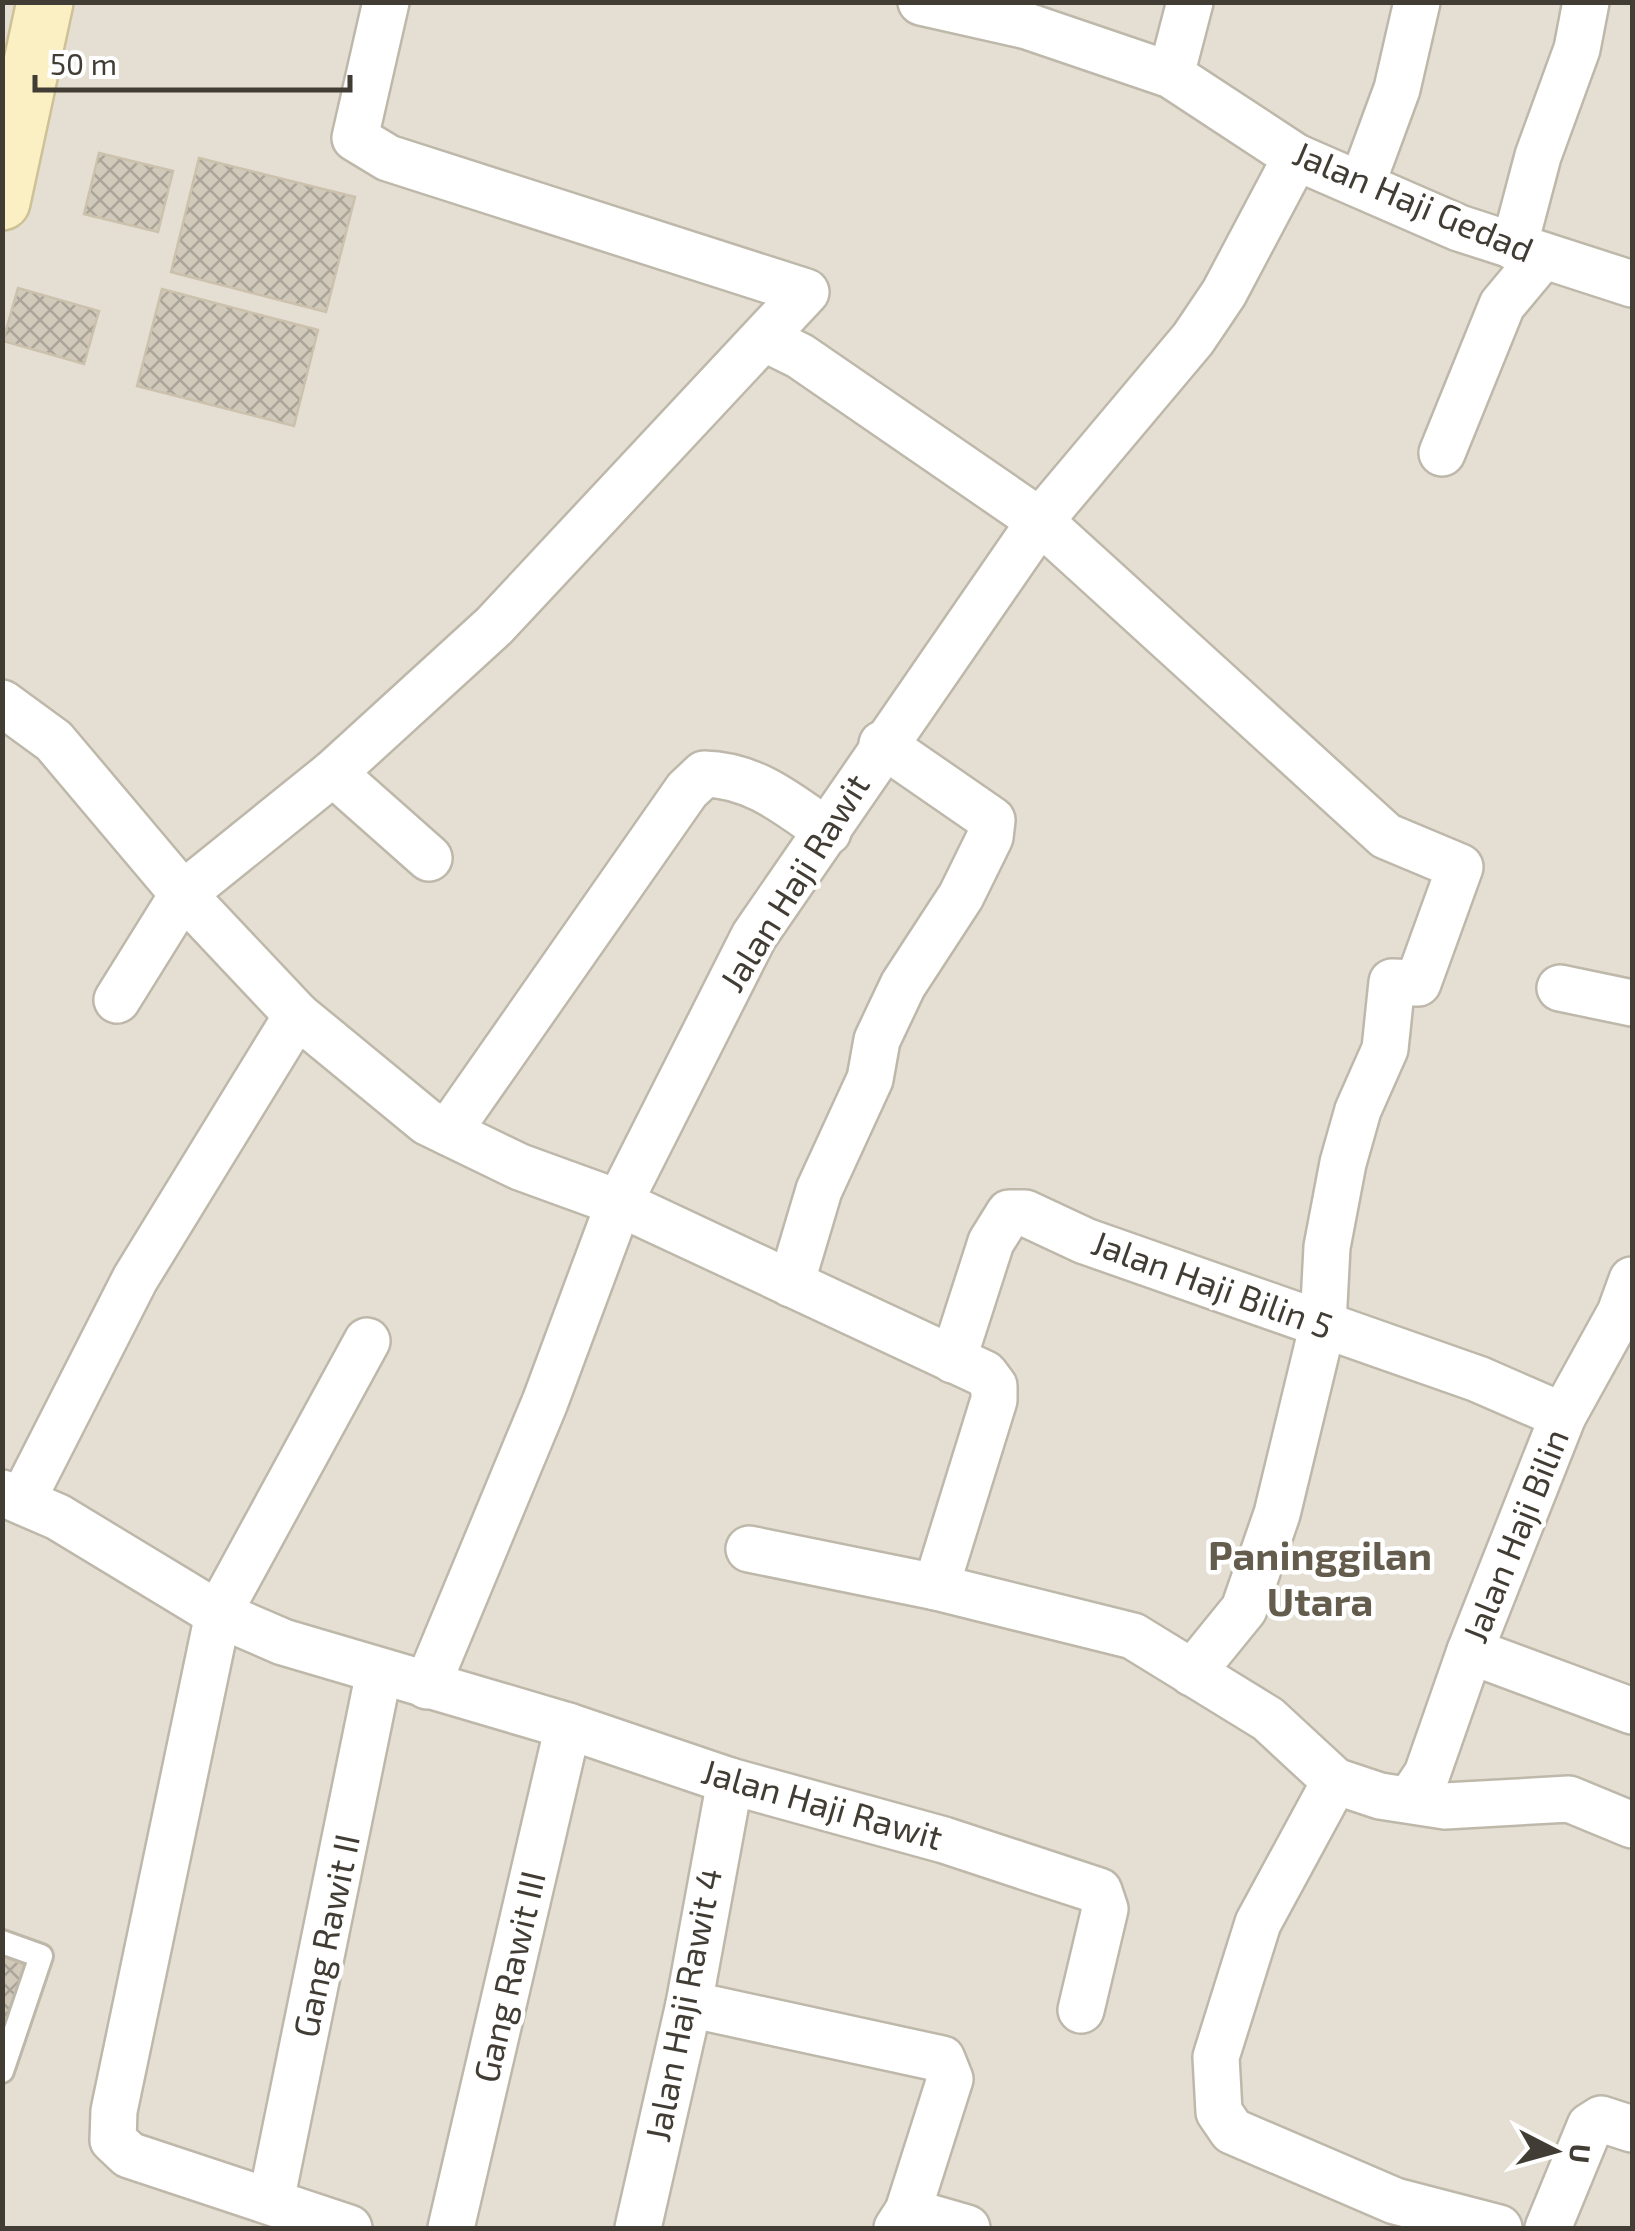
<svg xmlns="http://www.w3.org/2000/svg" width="1635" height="2231" font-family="'Exo 2',sans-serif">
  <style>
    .residential { fill: #e4dfd2 }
    .building { fill: url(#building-cross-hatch); stroke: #ccc1ad; stroke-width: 2.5 }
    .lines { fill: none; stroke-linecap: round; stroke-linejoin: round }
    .service-casing { stroke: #beb8aa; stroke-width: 28 }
    .minor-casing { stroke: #beb8aa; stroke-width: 50 }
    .secondary-casing { stroke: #cec196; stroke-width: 60 }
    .service { stroke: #fff; stroke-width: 22 }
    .minor { stroke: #fff; stroke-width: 45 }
    .secondary { stroke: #fbf0c3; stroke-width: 55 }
    .labels { text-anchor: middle; stroke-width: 9; stroke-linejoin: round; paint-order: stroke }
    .street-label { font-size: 35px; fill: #423d34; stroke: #fff }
    .quarter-label { font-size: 40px; font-weight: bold; fill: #645c4c; stroke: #fff }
  </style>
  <defs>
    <pattern id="building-cross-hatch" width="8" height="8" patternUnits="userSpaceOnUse" patternTransform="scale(2.5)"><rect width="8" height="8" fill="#d1c9ba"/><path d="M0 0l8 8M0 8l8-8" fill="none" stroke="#aba498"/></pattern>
  </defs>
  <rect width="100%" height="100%" fill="#f1ede3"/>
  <!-- residential -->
  <rect class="residential" x="3" y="3" width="1629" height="2225"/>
  <!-- building -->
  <g class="building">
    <path d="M 99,153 L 173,171 L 158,232 L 84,214 Z"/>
    <path d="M 199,158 L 355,197 L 326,312 L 171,272 Z"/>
    <path d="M 18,288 L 99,311 L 84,364 L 3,341 Z"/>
    <path d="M 162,289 L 318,330 L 294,426 L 137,386 Z"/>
    <path d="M 2,1956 L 28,1966 L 2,2031 Z"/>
  </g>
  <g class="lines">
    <!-- service casing -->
    <g class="service-casing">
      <path id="service" d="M 2,1942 L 41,1956 L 2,2071"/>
    </g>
    <!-- minor casing -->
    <g class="minor-casing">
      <g id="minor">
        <path d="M 921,2 L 1027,26 L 1171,75 L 1296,157 L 1459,228 L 1632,284"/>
        <path d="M 1171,75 L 1190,2"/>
        <path d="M 1362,184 L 1397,89 L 1417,2"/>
        <path d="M 1514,247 L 1538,156 L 1577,49 L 1586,2"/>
        <path d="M 766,339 L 800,356 L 1040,521 L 1386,836 L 1460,867 L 1418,983 L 1392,982 L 1385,1049 L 1358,1110 L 1343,1163 L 1327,1247 L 1323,1324 L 1277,1514 L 1244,1609 L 1192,1673"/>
        <path d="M 1442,453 L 1502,305 L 1542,257"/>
        <path d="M 2,703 L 54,741 L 183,894 L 297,1015 L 427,1122 L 520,1167 L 619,1203 L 985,1374 L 994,1386 L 994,1400 L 936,1587"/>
        <path d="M 333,773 L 429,858"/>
        <path d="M 1560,988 L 1632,1003"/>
        <path d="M 117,1000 L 183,894 L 333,773 L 494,626 L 806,292 L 388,158 L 355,138 L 386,2"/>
        <path d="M 448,1132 L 687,790 L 704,774 C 754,775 788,804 828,832"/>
        <path d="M 791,1284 L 819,1190 L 870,1079 L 877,1040 L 903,985 L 961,896 L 990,837 L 992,820 L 882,744"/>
        <path d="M 953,1360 L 991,1242 L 1009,1213 L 1025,1213 L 1085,1241 L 1478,1379 L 1563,1416"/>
        <path d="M 2,1493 L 58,1517 L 218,1614 L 283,1642 L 568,1726 L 730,1781 L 944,1840 L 1099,1891 L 1105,1909 L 1081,2010"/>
        <path d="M 22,1501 L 135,1279 L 297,1015"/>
        <path d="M 749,1549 L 936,1587 L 1133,1636 L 1268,1719 L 1335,1781 L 1380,1796 L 1445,1806 L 1569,1799 L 1632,1825"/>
        <path d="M 1470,1651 L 1632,1711"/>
        <path d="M 427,1686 L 545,1402 L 619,1203 L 754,936 L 1040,521 L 1193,339 L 1224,293 L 1296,157"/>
        <path d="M 1335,1781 L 1258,1923 L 1216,2057 L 1219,2112 L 1232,2131 L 1395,2201 L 1499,2228"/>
        <path d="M 1411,1798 L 1427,1774 L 1470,1651 L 1563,1416 L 1620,1313 L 1632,1280"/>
        <path d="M 689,2004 L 942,2059 L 950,2079 L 908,2211 L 897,2228"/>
        <path d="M 271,2201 L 379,1672"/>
        <path d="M 908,2211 L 967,2228"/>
        <path d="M 349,2228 L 129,2155 L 113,2140 L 114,2111 L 218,1614 L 367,1341"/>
        <path d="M 451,2228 L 568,1726"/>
        <path d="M 638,2228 L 689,2004 L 730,1781"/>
        <path d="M 1548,2228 L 1590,2126 L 1601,2119 L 1632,2129"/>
      </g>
    </g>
    <!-- secondary casing -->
    <g class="secondary-casing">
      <path id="secondary" d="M 2,202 L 45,2"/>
    </g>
    <!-- service -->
    <use href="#service" class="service"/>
    <!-- minor -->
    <use href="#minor" class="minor"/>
    <!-- secondary -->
    <use href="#secondary" class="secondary"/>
  </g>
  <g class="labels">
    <!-- street labels -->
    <g class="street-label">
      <text transform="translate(1413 202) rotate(23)" y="12">Jalan Haji Gedad</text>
      <text transform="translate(795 883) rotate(-58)" y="12">Jalan Haji Rawit</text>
      <text transform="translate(1212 1285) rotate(20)" y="12">Jalan Haji Bilin 5</text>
      <text transform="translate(1516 1536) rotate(-68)" y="12">Jalan Haji Bilin</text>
      <text transform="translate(822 1805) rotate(16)" y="12">Jalan Haji Rawit</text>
      <text transform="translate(327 1936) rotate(-78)" y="12">Gang Rawit II</text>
      <text transform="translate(510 1977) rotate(-77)" y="12">Gang Rawit III</text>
      <text transform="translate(684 2005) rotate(-79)" y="12">Jalan Haji Rawit 4</text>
    </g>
    <!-- quarter labels -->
    <g class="quarter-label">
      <text x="1320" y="1570">Paninggilan<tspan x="1320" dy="46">Utara</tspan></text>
    </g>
  </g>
  <!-- border -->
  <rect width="1635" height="2231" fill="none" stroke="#423d34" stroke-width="10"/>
  <!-- north arrow -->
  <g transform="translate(1555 2151) rotate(96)" stroke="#ffffff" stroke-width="8" paint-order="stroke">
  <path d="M0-8L18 38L0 25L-18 38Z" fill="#423d34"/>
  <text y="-15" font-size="28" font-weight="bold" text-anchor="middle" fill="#423d34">U</text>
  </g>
  <!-- scale -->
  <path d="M35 75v15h315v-15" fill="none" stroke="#423d34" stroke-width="5"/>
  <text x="50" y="75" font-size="30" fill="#423d34" stroke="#ffffff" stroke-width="8" paint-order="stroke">50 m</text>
</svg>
